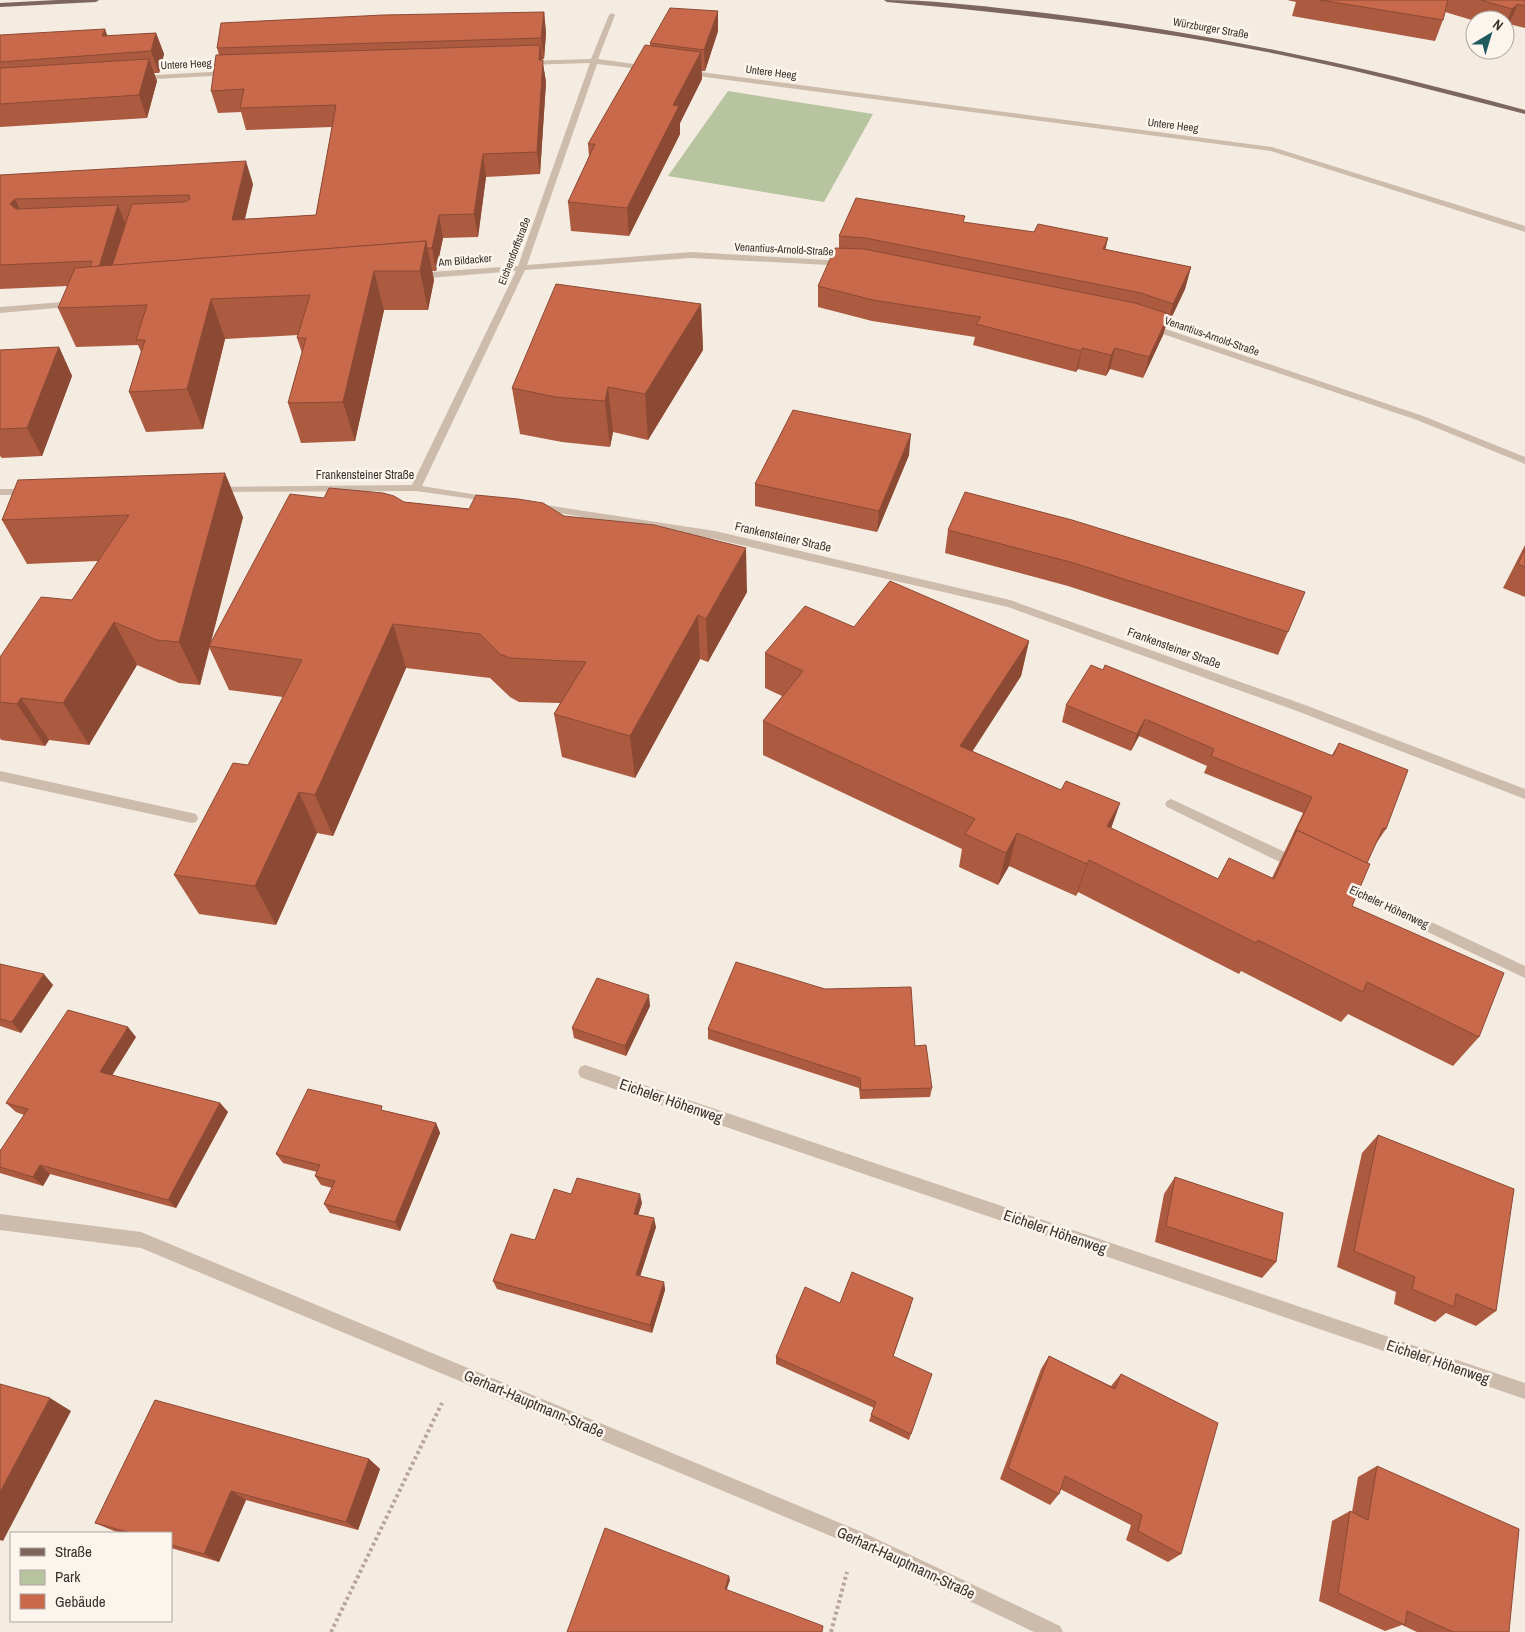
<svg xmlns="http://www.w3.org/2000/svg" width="1525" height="1632" font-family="'Archivo Narrow',sans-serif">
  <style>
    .green { fill: #b8c4a0 }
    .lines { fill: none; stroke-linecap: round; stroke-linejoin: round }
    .path { stroke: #b9a596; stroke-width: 4; stroke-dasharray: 3 3; stroke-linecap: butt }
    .minor { fill: #cdbbac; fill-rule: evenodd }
    .major { fill: #7d675c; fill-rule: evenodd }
    .wall { fill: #ac5a40 }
    .shaded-wall { fill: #8c4a34 }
    .building { fill: #c8694b; stroke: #8c4a34 }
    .labels { text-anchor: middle; stroke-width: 5; stroke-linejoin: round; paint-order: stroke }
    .far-street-label { font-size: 11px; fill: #3b302b; stroke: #fbf5ee }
    .street-label { font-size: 12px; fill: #3b302b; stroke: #fbf5ee }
    .near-street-label { font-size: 15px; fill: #3b302b; stroke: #fbf5ee }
  </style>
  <rect width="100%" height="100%" fill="#f4ebe1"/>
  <!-- green -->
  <path class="green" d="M 728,91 L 873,114 L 824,202 L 668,176 Z"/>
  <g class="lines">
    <!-- path -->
    <g class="path">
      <path d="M 331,1632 L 442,1403"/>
      <path d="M 831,1632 L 847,1572"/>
    </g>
    <!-- minor -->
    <g class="minor">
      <path d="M 612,13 L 615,15 L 598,59 L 648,66 L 652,68 L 648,70 L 597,64 L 527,265 L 691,252 L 845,261 L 849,264 L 848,266 L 691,258 L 525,270 L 422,486 L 490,497 L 495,500 L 494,502 L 416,491 L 212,492 L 211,490 L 216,487 L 412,485 L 516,271 L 416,279 L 412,276 L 416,273 L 518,266 L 590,63 L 526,65 L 522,63 L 526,61 L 591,59 L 609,15 Z"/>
      <path d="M 685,70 L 1272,147 L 1525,226 L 1525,232 L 1271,151 L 682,74 L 682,70 Z"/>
      <path d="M 228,71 L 231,71 L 231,75 L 138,80 L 134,78 L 138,76 Z"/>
      <path d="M 75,301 L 78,302 L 78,306 L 0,313 L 0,307 Z"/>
      <path d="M 1148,323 L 1423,416 L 1525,457 L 1525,464 L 1417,420 L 1145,328 L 1145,324 Z"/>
      <path d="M 0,489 L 31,489 L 36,492 L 31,495 L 0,495 Z"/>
      <path d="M 539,504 L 715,531 L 1010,600 L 1305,705 L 1525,789 L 1525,799 L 1297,711 L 1008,607 L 715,539 L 535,509 L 535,505 Z"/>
      <path d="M 0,771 L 192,813 L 196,814 L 198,818 L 196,822 L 192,823 L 0,781 Z"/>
      <path d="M 1171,799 L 1302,860 L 1303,864 L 1302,868 L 1292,868 L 1167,807 L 1165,804 L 1167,801 Z"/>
      <path d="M 1344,881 L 1525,966 L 1525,978 L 1339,890 L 1338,886 L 1339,882 Z"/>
      <path d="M 585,1065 L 1525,1383 L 1525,1399 L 585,1079 L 580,1077 L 578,1072 L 580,1067 Z"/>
      <path d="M 0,1214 L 141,1232 L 862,1532 L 1060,1626 L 1063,1632 L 1034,1632 L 850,1544 L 141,1248 L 0,1230 Z"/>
    </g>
    <!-- major -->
    <g class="major">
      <path d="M 57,0 L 99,0 L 96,2 L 0,7 L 0,3 Z"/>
      <path d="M 884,0 C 940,0 997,8 1053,14 C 1213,33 1370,68 1525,110 L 1525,114 C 1447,94 1369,73 1291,57 C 1157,29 1022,14 887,2 Z"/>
    </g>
  </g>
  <!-- wall -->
  <g class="wall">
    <path d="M 1287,0 L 1525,0 L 1525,28 L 1509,24 L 1505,28 L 1505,20 L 1475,20 L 1475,21 L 1445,12 L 1443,20 L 1435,41 L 1292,16 L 1296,2 Z"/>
    <path d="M 544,12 L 546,33 L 544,59 L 542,59 L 546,82 L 540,174 L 486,177 L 478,237 L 443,238 L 436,271 L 432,271 L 434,280 L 428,310 L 384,310 L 355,441 L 301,443 L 288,403 L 302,353 L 297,338 L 298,335 L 225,339 L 203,429 L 146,432 L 129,392 L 141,352 L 138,345 L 76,347 L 58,308 L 68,286 L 0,289 L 0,175 L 253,184 L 245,219 L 316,215 L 332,127 L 246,130 L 241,112 L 218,113 L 211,91 L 219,55 L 217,48 Z"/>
    <path d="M 718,31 L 705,71 L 701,71 L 702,79 L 680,123 L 680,134 L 629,236 L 571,231 L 568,202 L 589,157 L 588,144 L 650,46 L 650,43 Z"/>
    <path d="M 156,33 L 164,54 L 159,73 L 154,73 L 157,81 L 147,118 L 0,127 L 0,35 L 108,36 Z"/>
    <path d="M 964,223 L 1034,232 L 1108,238 L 1105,249 L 1191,267 L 1185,289 L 1167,327 L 1166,326 L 1163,335 L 1143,378 L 1110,369 L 1106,376 L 1078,369 L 1076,372 L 973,345 L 975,337 L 872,321 L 818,307 L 818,286 L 839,248 L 839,236 Z"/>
    <path d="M 701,304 L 703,350 L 648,440 L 613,432 L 610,447 L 562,442 L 520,434 L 512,388 Z"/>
    <path d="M 59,347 L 72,376 L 42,456 L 2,458 L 0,456 L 0,350 Z"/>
    <path d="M 909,455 L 877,532 L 755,506 L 755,484 Z"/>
    <path d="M 18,480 L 243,517 L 210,644 L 324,498 L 404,502 L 469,509 L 564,516 L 747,592 L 708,662 L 700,659 L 635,778 L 562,757 L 554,714 L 560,703 L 519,702 L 510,697 L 490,678 L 406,668 L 333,836 L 317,833 L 276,925 L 199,914 L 174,875 L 248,765 L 283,697 L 229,690 L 209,647 L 200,685 L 179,683 L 137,665 L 89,745 L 49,740 L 45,746 L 1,740 L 0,738 L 0,657 L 72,600 L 98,561 L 27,564 L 2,520 Z"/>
    <path d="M 948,530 L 1305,592 L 1278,655 L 1068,586 L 945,553 Z"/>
    <path d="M 1525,545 L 1525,597 L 1503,588 Z"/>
    <path d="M 854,627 L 1029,641 L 1021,676 L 972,751 L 1061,790 L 1120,803 L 1111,828 L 1218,879 L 1272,878 L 1303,813 L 1204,773 L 1207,766 L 1139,736 L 1131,751 L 1062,722 L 1066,705 L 1332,755 L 1339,743 L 1386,829 L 1375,845 L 1367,863 L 1352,906 L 1479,1037 L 1453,1066 L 1348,1014 L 1341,1022 L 1241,971 L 1239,974 L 1078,892 L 1076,896 L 1009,866 L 998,885 L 959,867 L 962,849 L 763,755 L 763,721 L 782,696 L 765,688 L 765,653 Z"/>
    <path d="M 0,964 L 53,985 L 21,1033 L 0,1026 Z"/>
    <path d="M 650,1006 L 626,1056 L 574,1038 L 572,1028 Z"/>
    <path d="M 708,1029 L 915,1046 L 932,1088 L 930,1097 L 860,1099 L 859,1088 L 708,1039 Z"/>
    <path d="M 136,1037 L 112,1075 L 220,1103 L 228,1112 L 176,1208 L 50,1174 L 43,1186 L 0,1173 L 0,1151 L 24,1115 L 16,1112 L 6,1103 Z"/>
    <path d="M 385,1111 L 436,1123 L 440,1133 L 400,1231 L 330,1213 L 324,1204 L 332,1188 L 321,1185 L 315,1176 L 317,1172 L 283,1163 L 276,1154 Z"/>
    <path d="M 1378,1135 L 1496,1311 L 1476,1326 L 1446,1313 L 1435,1322 L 1394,1304 L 1396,1292 L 1337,1267 L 1362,1153 Z"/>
    <path d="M 1175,1177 L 1276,1262 L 1262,1278 L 1155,1242 L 1164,1194 Z"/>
    <path d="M 571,1194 L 642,1203 L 638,1215 L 656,1227 L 640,1276 L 664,1282 L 665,1290 L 652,1333 L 497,1289 L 493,1281 L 535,1240 Z"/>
    <path d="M 840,1303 L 911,1306 L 893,1357 L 932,1374 L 909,1440 L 869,1421 L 874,1408 L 776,1364 L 776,1357 Z"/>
    <path d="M 1049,1356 L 1111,1386 L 1121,1374 L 1181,1554 L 1168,1562 L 1126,1540 L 1131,1525 L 1060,1489 L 1059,1494 L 1050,1505 L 1000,1479 L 1041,1369 Z"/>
    <path d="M 369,1459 L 380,1469 L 358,1530 L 246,1500 L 219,1562 L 171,1548 L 171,1533 L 121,1533 L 114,1531 L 95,1523 Z"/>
    <path d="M 1377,1466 L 1509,1632 L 1417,1632 L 1402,1625 L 1385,1631 L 1319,1601 L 1332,1521 L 1350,1511 L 1352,1512 L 1358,1477 Z"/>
  </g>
  <!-- shaded-wall -->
  <g class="shaded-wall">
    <path d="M 1518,4 L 1509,24 L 1505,28 L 1505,25 L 1512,9 Z"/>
    <path d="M 718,11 L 718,31 L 705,71 L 704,50 Z"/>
    <path d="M 544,12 L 546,33 L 544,59 L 541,38 Z"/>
    <path d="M 105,29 L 113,51 L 102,36 Z"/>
    <path d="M 156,33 L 164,54 L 159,73 L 151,51 Z"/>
    <path d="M 540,45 L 546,82 L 540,174 L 537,152 L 539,60 Z"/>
    <path d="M 701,52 L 702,79 L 680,123 L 680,134 L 629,236 L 627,208 L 673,105 Z"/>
    <path d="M 149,59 L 157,81 L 147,118 L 139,95 Z"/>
    <path d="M 483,154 L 486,177 L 478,237 L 474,214 Z"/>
    <path d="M 246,161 L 253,184 L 239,243 L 232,220 Z"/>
    <path d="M 15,199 L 26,222 L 10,204 Z"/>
    <path d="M 118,205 L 127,228 L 114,272 L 97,274 Z"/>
    <path d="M 439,215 L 443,238 L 436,271 L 432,248 Z"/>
    <path d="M 1108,238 L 1103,260 L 1103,249 Z"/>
    <path d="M 426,241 L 434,280 L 428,310 L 420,271 Z"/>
    <path d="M 1191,267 L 1185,289 L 1167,327 L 1173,304 Z"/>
    <path d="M 374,271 L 384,310 L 355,441 L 343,402 Z"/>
    <path d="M 211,299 L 225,339 L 203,429 L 187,389 Z"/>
    <path d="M 701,304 L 703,350 L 648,440 L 645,394 Z"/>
    <path d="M 1169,314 L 1163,335 L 1143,378 L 1149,357 Z"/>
    <path d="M 59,347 L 72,376 L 42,456 L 27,428 Z"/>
    <path d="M 1082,348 L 1078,369 L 1076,372 L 1081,351 Z"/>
    <path d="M 1115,348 L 1110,369 L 1106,376 L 1111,355 Z"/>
    <path d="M 608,387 L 613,432 L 610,447 L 605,401 Z"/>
    <path d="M 911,434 L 909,455 L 877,532 L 879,511 Z"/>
    <path d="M 225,473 L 243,517 L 200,685 L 179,642 Z"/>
    <path d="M 746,548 L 747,592 L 708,662 L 706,619 Z"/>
    <path d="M 698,615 L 700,659 L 635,778 L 630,736 Z"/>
    <path d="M 114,622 L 137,665 L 89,745 L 63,703 Z"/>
    <path d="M 393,624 L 406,668 L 333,836 L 315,795 Z"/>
    <path d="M 1029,641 L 1021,676 L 954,780 L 960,746 Z"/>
    <path d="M 21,698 L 49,740 L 45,746 L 17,704 Z"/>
    <path d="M 1145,719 L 1139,736 L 1131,751 L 1137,734 Z"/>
    <path d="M 299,792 L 317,833 L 276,925 L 255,886 Z"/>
    <path d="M 1120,803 L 1108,837 L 1107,826 Z"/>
    <path d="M 1017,833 L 1009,866 L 998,885 L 1006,853 Z"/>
    <path d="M 1089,860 L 1078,892 L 1076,896 L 1087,864 Z"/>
    <path d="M 44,974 L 53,985 L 21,1033 L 12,1022 Z"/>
    <path d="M 649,995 L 650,1006 L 626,1056 L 625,1046 Z"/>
    <path d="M 128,1027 L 136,1037 L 108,1082 L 100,1072 Z"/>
    <path d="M 220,1103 L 228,1112 L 176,1208 L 168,1200 Z"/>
    <path d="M 436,1123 L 440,1133 L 400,1231 L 395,1222 Z"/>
    <path d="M 40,1165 L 50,1174 L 43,1186 L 33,1177 Z"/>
    <path d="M 640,1194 L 642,1203 L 636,1222 L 634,1214 Z"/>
    <path d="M 654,1218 L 656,1227 L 638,1283 L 636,1275 Z"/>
    <path d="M 664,1282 L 665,1290 L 652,1333 L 650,1325 Z"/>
    <path d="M 50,1398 L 71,1411 L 3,1541 L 0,1540 L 0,1492 Z"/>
    <path d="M 369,1459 L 380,1469 L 358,1530 L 346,1522 Z"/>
    <path d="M 231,1491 L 246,1500 L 219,1562 L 204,1554 Z"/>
    <path d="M 729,1576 L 730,1580 L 726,1592 L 725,1589 Z"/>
  </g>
  <!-- building -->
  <g class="building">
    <path d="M 1320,0 L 1448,0 L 1443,20 Z"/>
    <path d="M 1481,0 L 1525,0 L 1525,6 L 1518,4 L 1512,9 Z"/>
    <path d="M 670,8 L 718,11 L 704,50 L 650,43 Z"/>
    <path d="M 544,12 L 541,38 L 217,48 L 221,23 L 383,15 Z"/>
    <path d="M 105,29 L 102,36 L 156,33 L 151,51 L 0,62 L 0,35 Z"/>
    <path d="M 540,45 L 539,60 L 543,60 L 537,152 L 483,154 L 474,214 L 439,215 L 432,248 L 427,248 L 426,241 L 112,266 L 132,204 L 184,202 L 190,199 L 189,195 L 15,199 L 10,204 L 16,209 L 118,205 L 99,267 L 90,267 L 92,261 L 0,265 L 0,175 L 246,161 L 232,220 L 316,215 L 336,105 L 240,108 L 244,89 L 211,91 L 216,55 Z"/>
    <path d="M 645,45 L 701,52 L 673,105 L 679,106 L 627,208 L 568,202 L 595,144 L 588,144 Z"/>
    <path d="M 149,59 L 139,95 L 0,104 L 0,68 Z"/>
    <path d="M 856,198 L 965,216 L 963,222 L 1034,232 L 1038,224 L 1108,238 L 1103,249 L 1191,267 L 1173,304 L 1141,293 L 865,238 L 839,236 Z"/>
    <path d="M 426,241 L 420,271 L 374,271 L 343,402 L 288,403 L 306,338 L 297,338 L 310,295 L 211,299 L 187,389 L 129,392 L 145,340 L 136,340 L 147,305 L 58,308 L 75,268 Z"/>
    <path d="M 835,248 L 864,249 L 1135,303 L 1169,314 L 1149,357 L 1115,348 L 1111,355 L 1082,348 L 1081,351 L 976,324 L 981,317 L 873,300 L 818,286 Z"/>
    <path d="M 556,284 L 701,304 L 645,394 L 608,387 L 605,401 L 555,397 L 512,388 Z"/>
    <path d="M 59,347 L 27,428 L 0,429 L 0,350 Z"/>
    <path d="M 793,410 L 911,434 L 879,511 L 755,484 Z"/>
    <path d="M 225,473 L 179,642 L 157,640 L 114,622 L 63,703 L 21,698 L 17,704 L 0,702 L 0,657 L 41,597 L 72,600 L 129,515 L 2,520 L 18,480 Z"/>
    <path d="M 329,488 L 383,493 L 394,496 L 404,502 L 469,509 L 476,495 L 518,499 L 543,503 L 564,516 L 654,525 L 746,548 L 706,619 L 698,615 L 630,736 L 554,714 L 586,662 L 510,658 L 500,654 L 480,634 L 393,624 L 315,795 L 299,792 L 255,886 L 174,875 L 233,763 L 248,765 L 302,660 L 209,646 L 290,494 L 324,498 Z"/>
    <path d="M 965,492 L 1072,520 L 1305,592 L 1288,632 L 1074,563 L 948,530 Z"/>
    <path d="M 1525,549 L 1525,567 L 1518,564 Z"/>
    <path d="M 890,581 L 1029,641 L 960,746 L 1061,790 L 1066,781 L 1120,803 L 1107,826 L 1218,879 L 1229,858 L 1274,879 L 1297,830 L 1370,864 L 1352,906 L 1504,973 L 1479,1037 L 1367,982 L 1363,992 L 1258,940 L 1256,943 L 1089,860 L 1087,864 L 1017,833 L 1006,853 L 965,834 L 975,819 L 763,721 L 803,671 L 765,653 L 805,606 L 854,627 Z"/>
    <path d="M 1091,665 L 1103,670 L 1105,665 L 1333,756 L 1339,743 L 1408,770 L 1386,829 L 1383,828 L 1367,863 L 1297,830 L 1294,834 L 1312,797 L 1211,756 L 1214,749 L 1145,719 L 1137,734 L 1066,705 Z"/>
    <path d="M 736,962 L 825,989 L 911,987 L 915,1046 L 926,1045 L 932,1088 L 861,1090 L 860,1078 L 708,1029 Z"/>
    <path d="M 0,964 L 44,974 L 12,1022 L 0,1019 Z"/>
    <path d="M 597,978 L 649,995 L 625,1046 L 572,1028 Z"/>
    <path d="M 68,1010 L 128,1027 L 100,1072 L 220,1103 L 168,1200 L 40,1165 L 33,1177 L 0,1167 L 0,1151 L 28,1109 L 6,1103 Z"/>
    <path d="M 308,1089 L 382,1106 L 381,1110 L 436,1123 L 395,1222 L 324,1204 L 335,1181 L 315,1176 L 320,1165 L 276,1154 Z"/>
    <path d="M 1378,1135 L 1514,1189 L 1496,1311 L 1456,1294 L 1454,1307 L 1412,1289 L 1415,1277 L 1354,1251 Z"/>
    <path d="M 1175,1177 L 1283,1213 L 1276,1262 L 1166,1226 Z"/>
    <path d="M 577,1178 L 640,1194 L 634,1214 L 654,1218 L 636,1275 L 664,1282 L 650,1325 L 493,1281 L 511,1234 L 535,1240 L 554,1189 L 571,1194 Z"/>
    <path d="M 852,1272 L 913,1298 L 893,1356 L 932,1374 L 911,1434 L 871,1415 L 876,1402 L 776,1357 L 805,1287 L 840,1303 Z"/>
    <path d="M 1049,1356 L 1115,1389 L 1121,1374 L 1218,1423 L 1181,1554 L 1138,1531 L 1142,1515 L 1065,1476 L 1059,1494 L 1008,1468 Z"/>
    <path d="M 0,1384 L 50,1398 L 0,1492 Z"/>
    <path d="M 155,1400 L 369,1459 L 346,1522 L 231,1491 L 204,1554 L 171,1545 L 171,1533 L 131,1533 L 95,1523 Z"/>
    <path d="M 1377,1466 L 1519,1529 L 1509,1632 L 1453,1632 L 1407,1611 L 1405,1625 L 1338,1593 L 1350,1511 L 1368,1520 Z"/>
    <path d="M 605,1528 L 729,1576 L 725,1589 L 823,1626 L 822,1632 L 567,1632 Z"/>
  </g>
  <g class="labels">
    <!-- far-street labels -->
    <g class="far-street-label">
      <text transform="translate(1211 28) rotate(10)" y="4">Würzburger Straße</text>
      <text transform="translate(186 64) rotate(-3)" y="4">Untere Heeg</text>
      <text transform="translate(771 72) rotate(7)" y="4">Untere Heeg</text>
      <text transform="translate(1173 125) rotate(7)" y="4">Untere Heeg</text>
      <text transform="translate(784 249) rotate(3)" y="4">Venantius-Arnold-Straße</text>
      <text transform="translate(514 251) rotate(-69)" y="4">Eichendorffstraße</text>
      <text transform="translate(465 260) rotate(-5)" y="4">Am Bildacker</text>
      <text transform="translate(1212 336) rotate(19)" y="4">Venantius-Arnold-Straße</text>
    </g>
    <!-- street labels -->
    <g class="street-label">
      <text x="365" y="479">Frankensteiner Straße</text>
      <text transform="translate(783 537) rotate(13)" y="4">Frankensteiner Straße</text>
      <text transform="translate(1174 648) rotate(20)" y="4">Frankensteiner Straße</text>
      <text transform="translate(1389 907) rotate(25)" y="4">Eicheler Höhenweg</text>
    </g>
    <!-- near-street labels -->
    <g class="near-street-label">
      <text transform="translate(671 1101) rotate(19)" y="5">Eicheler Höhenweg</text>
      <text transform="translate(1055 1232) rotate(19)" y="5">Eicheler Höhenweg</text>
      <text transform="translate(1438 1362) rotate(19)" y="5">Eicheler Höhenweg</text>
      <text transform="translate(534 1404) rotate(23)" y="5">Gerhart-Hauptmann-Straße</text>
      <text transform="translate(906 1563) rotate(25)" y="5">Gerhart-Hauptmann-Straße</text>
    </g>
  </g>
  <!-- legend -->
  <rect x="10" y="1532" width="162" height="90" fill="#fbf5ee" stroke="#aea6a0"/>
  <rect x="20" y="1548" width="25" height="8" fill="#7d675c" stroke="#aea6a0"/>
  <text x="55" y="1557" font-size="15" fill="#3b302b">Straße</text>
  <rect x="20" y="1570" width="25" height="15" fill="#b8c4a0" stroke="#aea6a0"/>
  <text x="55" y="1582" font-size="15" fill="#3b302b">Park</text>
  <rect x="20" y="1594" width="25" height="15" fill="#c8694b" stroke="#aea6a0"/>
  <text x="55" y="1607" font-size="15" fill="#3b302b">Gebäude</text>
  <!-- north arrow -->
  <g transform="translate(1490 35) rotate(38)"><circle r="24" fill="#fbf5ee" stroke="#aea6a0"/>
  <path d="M0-4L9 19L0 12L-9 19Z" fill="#1f5a5e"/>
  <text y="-8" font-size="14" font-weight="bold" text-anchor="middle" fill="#3b302b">N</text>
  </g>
</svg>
